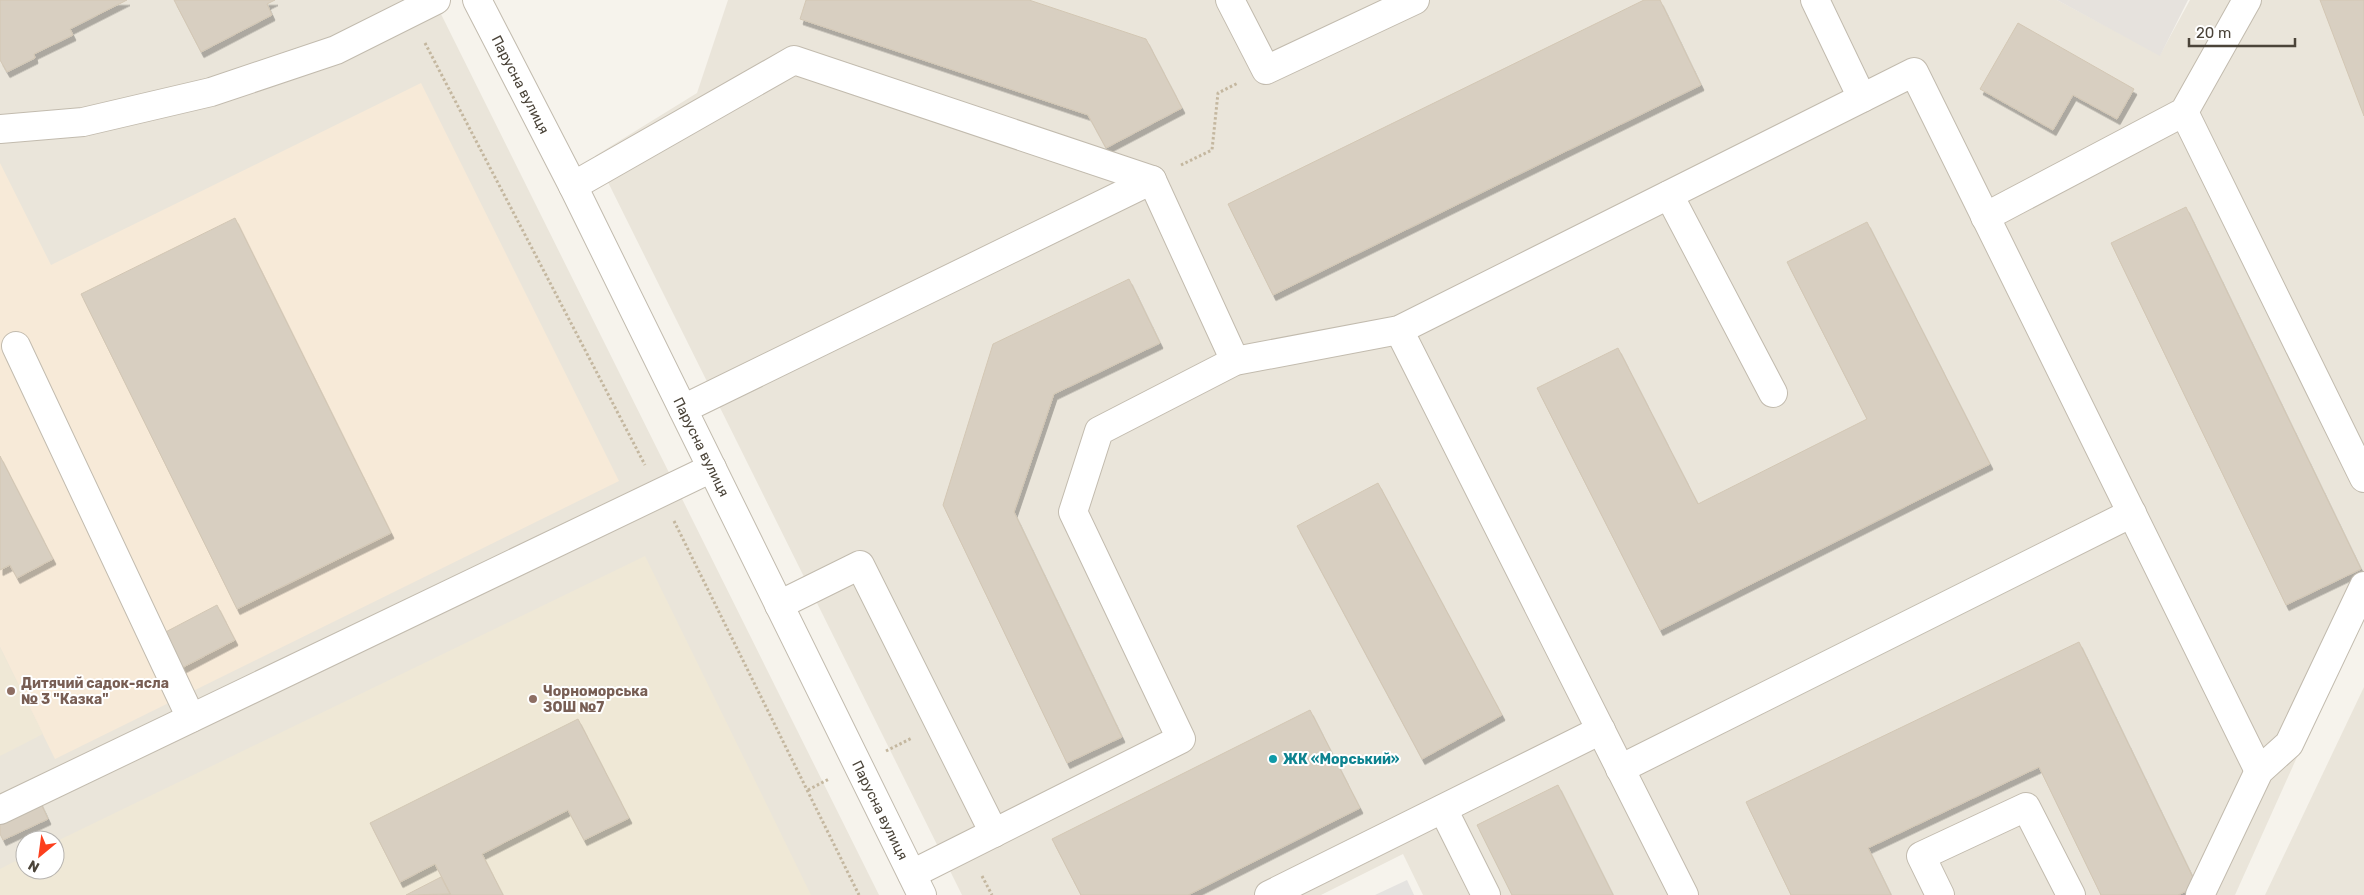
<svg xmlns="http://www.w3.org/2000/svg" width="2364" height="895" font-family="Rubik,sans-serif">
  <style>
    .residential { fill: #eae5da; fill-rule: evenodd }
    .commercial { fill: #f7ead8 }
    .industrial { fill: #e6e2dd }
    .education { fill: #efe8d6 }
    .parking { fill: #e5e3e0 }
    .building { fill: #d8cfc1; stroke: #d3c7b4; filter: url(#shadow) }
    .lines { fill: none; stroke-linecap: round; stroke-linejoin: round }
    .minor-casing { stroke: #c2bbae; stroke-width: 30 }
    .path { stroke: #c4b79f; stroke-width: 3; stroke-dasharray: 2.5 2.5; stroke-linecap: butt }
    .minor { stroke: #fff; stroke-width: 28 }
    .education-dot { fill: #8d6e63; stroke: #fff; stroke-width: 2 }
    .culture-dot { fill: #0f9aa8; stroke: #fff; stroke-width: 2 }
    .labels { text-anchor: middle; stroke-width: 4; stroke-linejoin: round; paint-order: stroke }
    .street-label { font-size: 14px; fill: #4b4439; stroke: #fff }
    .education-label { font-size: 14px; font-weight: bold; fill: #785e54; stroke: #fff; text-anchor: start }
    .culture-label { font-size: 14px; font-weight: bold; fill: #0d838f; stroke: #fff; text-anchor: start }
  </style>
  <defs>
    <filter id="shadow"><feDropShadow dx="3" dy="5.5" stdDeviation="0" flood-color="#0004"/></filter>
  </defs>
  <rect width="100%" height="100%" fill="#f6f3ec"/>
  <!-- residential -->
  <g class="residential">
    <path d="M 0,0 L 434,0 L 879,895 L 0,895 ZM 25,840 L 55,840 L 55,870 L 25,870 Z"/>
    <path d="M 728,0 L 2057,0 L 2160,55 L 2190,0 L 2364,0 L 2364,608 L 2235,895 L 1423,895 L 1403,854 L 1321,895 L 962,895 L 595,156 L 697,93 Z"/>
    <path d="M 2364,687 L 2364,895 L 2265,895 Z"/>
  </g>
  <!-- commercial -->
  <path class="commercial" d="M 421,83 L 619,481 L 55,759 L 0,647 L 0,163 L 51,265 Z"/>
  <!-- industrial -->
  <path class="industrial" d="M 2057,0 L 2188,0 L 2160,56 Z"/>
  <!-- education -->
  <g class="education">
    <path d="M 645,556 L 811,895 L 0,895 L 0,869 L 25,856 L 25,870 L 55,870 L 55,842 Z"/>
    <path d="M 0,647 L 43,734 L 0,756 Z"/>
  </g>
  <!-- parking -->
  <path class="parking" d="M 1407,880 L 1414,895 L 1375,895 Z"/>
  <!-- building -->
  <g class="building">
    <path d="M 0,0 L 127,0 L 70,29 L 73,35 L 34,54 L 35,58 L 7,72 L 0,60 Z"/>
    <path d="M 174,0 L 275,0 L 267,4 L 272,15 L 201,52 Z"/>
    <path d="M 806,0 L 1029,0 L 1146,39 L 1182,108 L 1106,148 L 1088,115 L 800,19 Z"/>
    <path d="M 1644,0 L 1660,0 L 1701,85 L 1273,295 L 1228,204 Z"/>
    <path d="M 2320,0 L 2364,0 L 2364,116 Z"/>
    <path d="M 2018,23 L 2134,89 L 2117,119 L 2073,95 L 2053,130 L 1980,89 Z"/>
    <path d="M 2186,207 L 2361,569 L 2286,605 L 2111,243 Z"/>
    <path d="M 235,218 L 391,533 L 237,609 L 81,294 Z"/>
    <path d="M 1867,222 L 1990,464 L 1660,630 L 1537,388 L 1618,348 L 1698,504 L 1867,419 L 1787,262 Z"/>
    <path d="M 1129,279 L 1160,343 L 1054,394 L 1014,512 L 1122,737 L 1067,763 L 943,505 L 993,344 Z"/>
    <path d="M 0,456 L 53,559 L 17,578 L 10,565 L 0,570 Z"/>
    <path d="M 1378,483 L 1502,715 L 1422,759 L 1297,526 Z"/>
    <path d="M 217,605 L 235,640 L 176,671 L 158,636 Z"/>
    <path d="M 2079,642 L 2197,886 L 2178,895 L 2101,895 L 2039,767 L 1868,848 L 1891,895 L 1791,895 L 1746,802 Z"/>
    <path d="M 1310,710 L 1360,808 L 1188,895 L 1081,895 L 1052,839 Z"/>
    <path d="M 578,719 L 629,818 L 584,840 L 568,810 L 482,854 L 503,895 L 451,895 L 435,864 L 400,882 L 370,823 Z"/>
    <path d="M 1558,785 L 1613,895 L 1512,895 L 1477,825 Z"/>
    <path d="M 35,791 L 48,819 L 3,840 L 0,834 L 0,806 Z"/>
    <path d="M 441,877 L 450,894 L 406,895 Z"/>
  </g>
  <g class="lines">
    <!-- minor casing -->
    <g class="minor-casing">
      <g id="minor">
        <path id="s1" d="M 477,0 L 573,186 L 922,895"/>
        <path d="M 1230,0 L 1266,70 L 1415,0"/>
        <path d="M 1815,0 L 1862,98"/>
        <path d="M 2184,112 L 2364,478"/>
        <path d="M 0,129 L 83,122 L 211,92 L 336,50 L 436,0"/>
        <path d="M 573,186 L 794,60 L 1152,180 L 1235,361"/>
        <path d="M 1669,195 L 1773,393"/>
        <path d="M 1985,217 L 2184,112 L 2247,0"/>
        <path d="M 1399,330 L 1684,895"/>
        <path d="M 16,346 L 191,718"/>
        <path d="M 683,409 L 1152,180"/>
        <path d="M 779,605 L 860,565 L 994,833"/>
        <path d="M 1620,769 L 2132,513"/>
        <path d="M 1443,809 L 1486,895"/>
        <path d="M 0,810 L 712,468"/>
        <path d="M 912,874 L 1181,739 L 1073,512 L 1099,431 L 1235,361 L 1399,330 L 1914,72 L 2259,771"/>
        <path d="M 1269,895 L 1601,730"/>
        <path d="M 1940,895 L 1921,856 L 2026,807 L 2071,895"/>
        <path d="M 2200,895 L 2259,771 L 2289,744 L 2364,586"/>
      </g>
    </g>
    <!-- path -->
    <g class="path">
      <path d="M 425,43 L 645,465"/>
      <path d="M 1181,165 L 1212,150 L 1218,93 L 1238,83"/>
      <path d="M 674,521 L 859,895"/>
      <path d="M 886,751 L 912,738"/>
      <path d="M 808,790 L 829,779"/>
      <path d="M 982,876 L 992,895"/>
    </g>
    <!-- minor -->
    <use href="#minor" class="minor"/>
  </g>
  <!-- markers -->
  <g class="education-dot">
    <circle cx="11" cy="691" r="5"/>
    <circle cx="533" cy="699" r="5"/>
  </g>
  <circle class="culture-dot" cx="1273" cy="759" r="5"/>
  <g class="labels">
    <!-- street labels -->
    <g class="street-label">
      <text dy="5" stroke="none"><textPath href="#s1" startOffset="95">Парусна вулиця</textPath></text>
      <text dy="5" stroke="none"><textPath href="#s1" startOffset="500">Парусна вулиця</textPath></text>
      <text dy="5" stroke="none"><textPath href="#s1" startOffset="905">Парусна вулиця</textPath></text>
    </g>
    <!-- education labels -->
    <g class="education-label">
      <text x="21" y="688">Дитячий садок-ясла<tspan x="21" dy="16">№ 3 "Казка"</tspan></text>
      <text x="543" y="696">Чорноморська<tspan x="543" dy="16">ЗОШ №7</tspan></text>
    </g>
    <!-- culture labels -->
    <g class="culture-label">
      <text x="1283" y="764">ЖК «Морський»</text>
    </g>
  </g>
  <!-- north arrow -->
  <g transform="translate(40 855) rotate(209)"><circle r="24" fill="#ffffff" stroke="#b7b4b0"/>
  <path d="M0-4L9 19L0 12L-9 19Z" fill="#fc3f1d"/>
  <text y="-8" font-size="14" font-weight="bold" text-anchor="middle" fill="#4b4439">N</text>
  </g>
  <!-- scale -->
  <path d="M2189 38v8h106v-8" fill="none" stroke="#4b4439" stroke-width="2.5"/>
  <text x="2196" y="38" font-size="15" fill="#4b4439" stroke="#ffffff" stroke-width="4" paint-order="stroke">20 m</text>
</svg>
